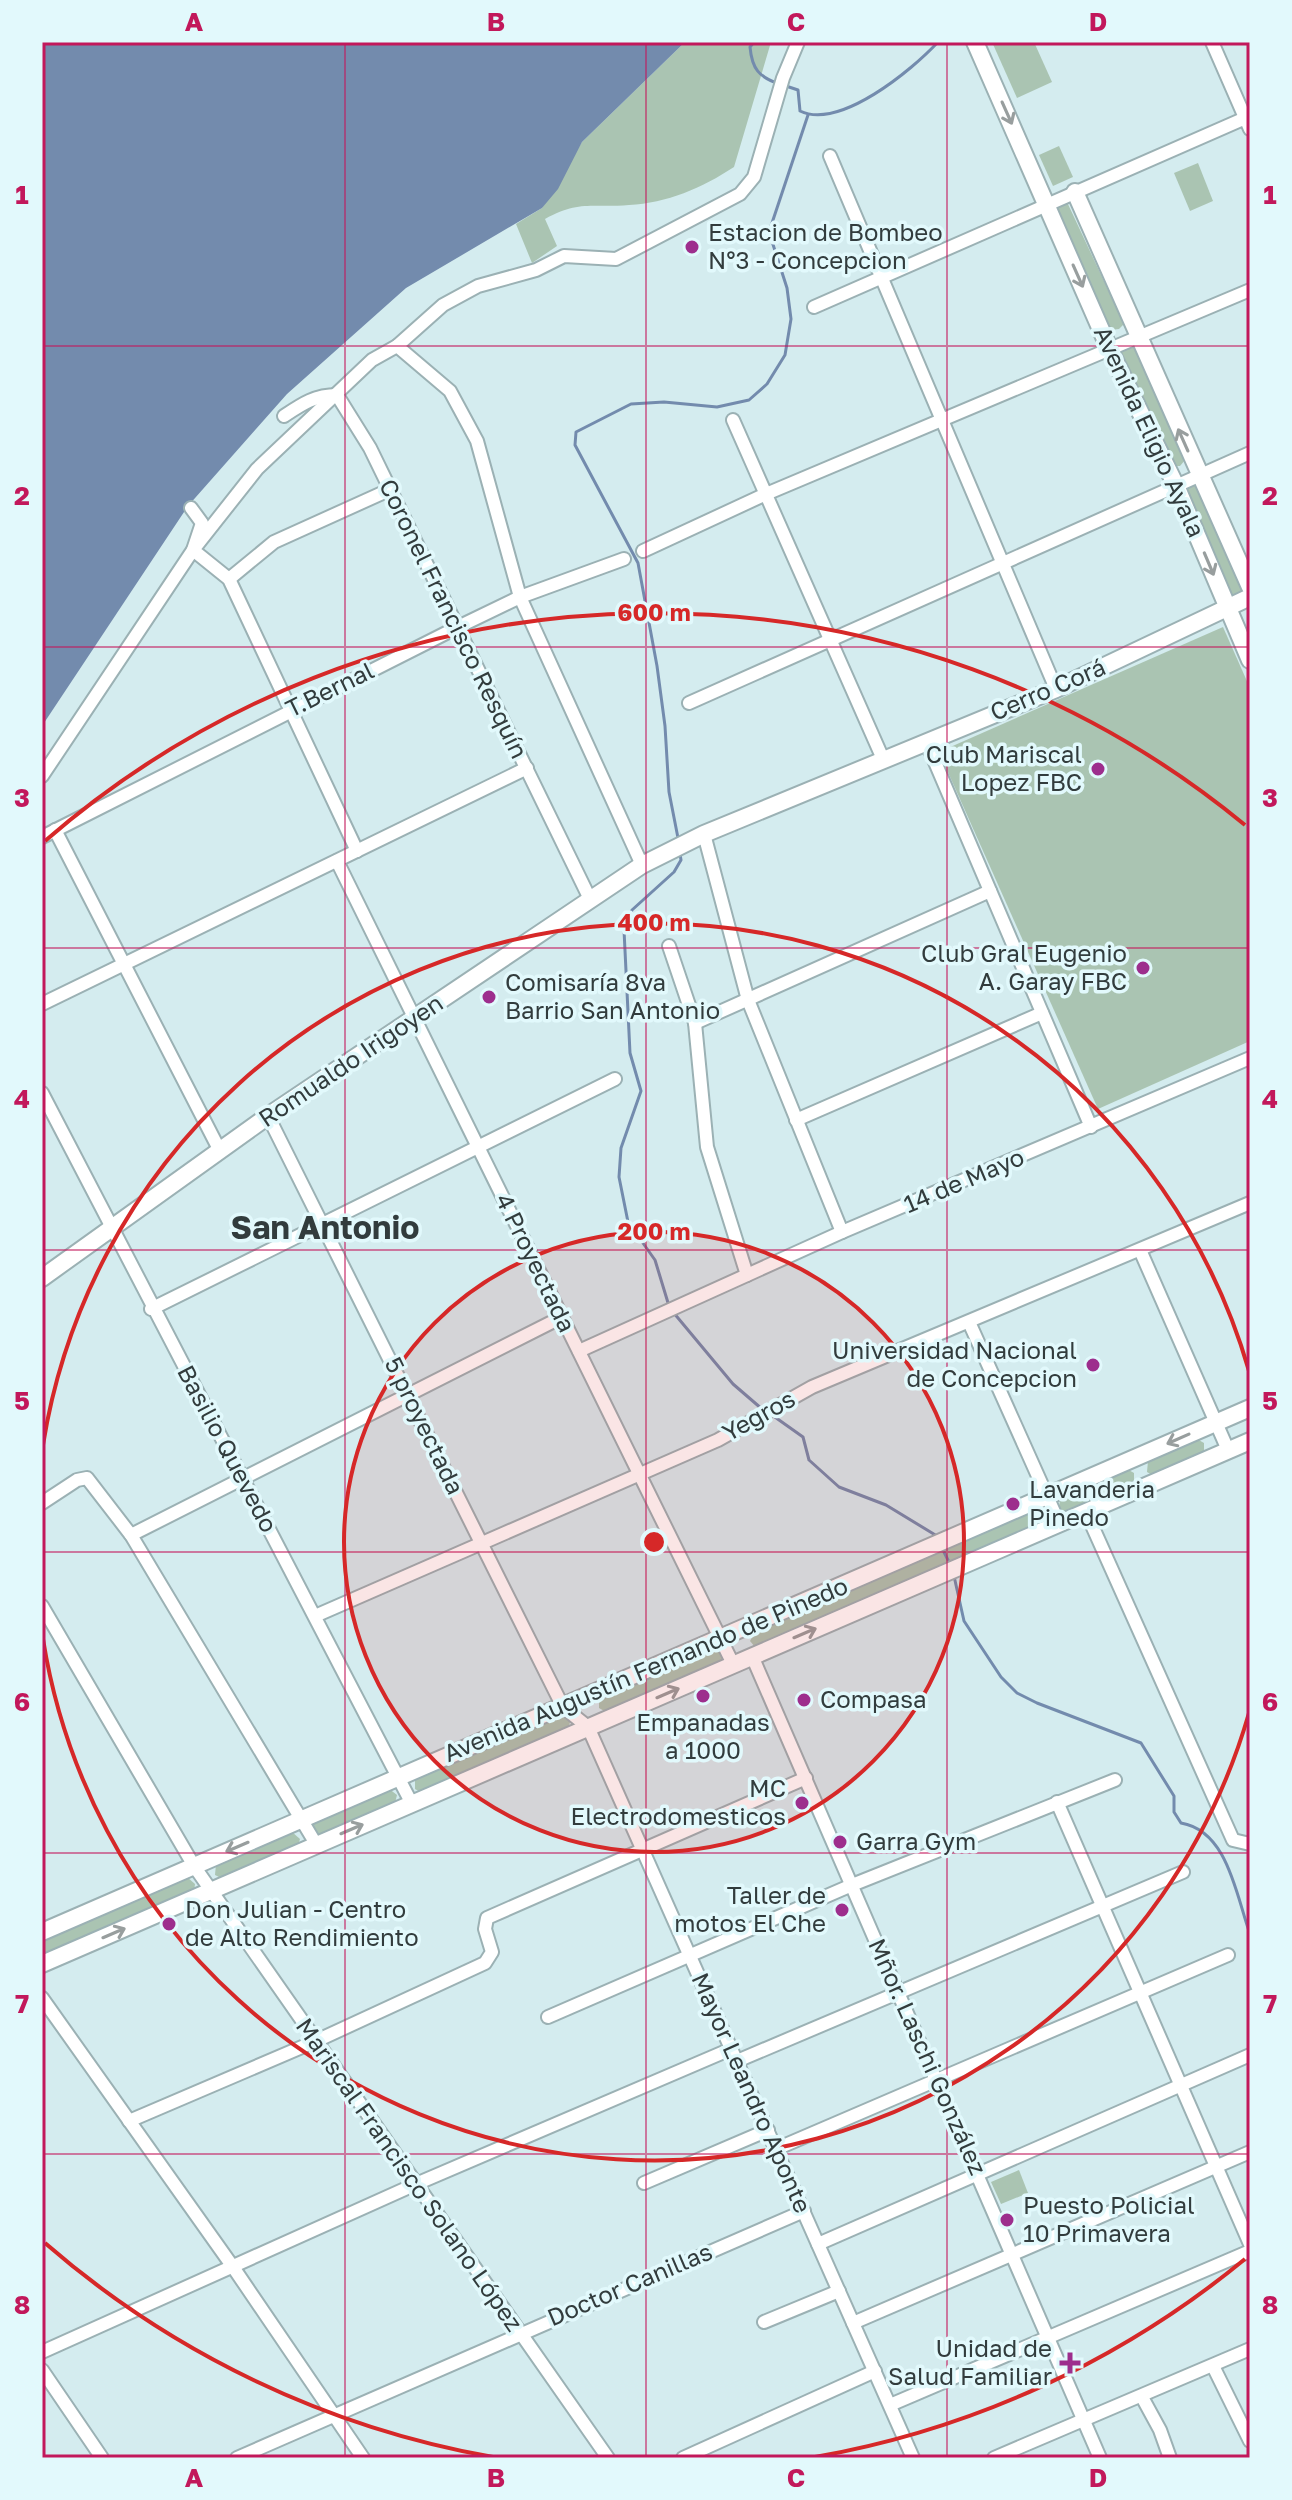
<svg xmlns="http://www.w3.org/2000/svg" width="1292" height="2500" font-family="'Golos Text',sans-serif">
  <style>
    .green { fill: #aac4b2 }
    .water { fill: #738bad }
    .lines { fill: none; stroke-linecap: round; stroke-linejoin: round }
    .stream { stroke: #738bad; stroke-width: 3 }
    .street-casing { stroke: #9bb1b4; stroke-width: 16 }
    .secondary-casing { stroke: #9bb1b4; stroke-width: 20 }
    .street { stroke: #fff; stroke-width: 12 }
    .secondary { stroke: #fff; stroke-width: 16 }
    .oneway { stroke: #989e9e }
    .grid { fill: none; stroke: #c2185b; stroke-width: 2; stroke-opacity: 0.55 }
    .ring { fill: none; stroke: #d62828; stroke-width: 4 }
    .poi-dot { fill: #9d2e8d; stroke: #e2f9fc; stroke-width: 3 }
    .labels { text-anchor: middle; stroke-width: 7; stroke-linejoin: round; paint-order: stroke }
    .poi-label { font-size: 24px; fill: #323c3d; stroke: #e2f9fc; text-anchor: start }
    .street-label { font-size: 24px; fill: #323c3d; stroke: #e2f9fc }
    .district-label { font-size: 32px; font-weight: bold; fill: #323c3d; stroke: #e2f9fc }
    .centre { fill: #d62828; stroke: #e2f9fc; stroke-width: 4 }
    .ring-label { font-size: 24px; text-anchor: middle; font-weight: bold; fill: #d62828; stroke: #e2f9fc; stroke-width: 7; stroke-linejoin: round; paint-order: stroke }
    .neatline { fill: none; stroke: #c2185b; stroke-width: 3 }
    .grid-label { font-size: 26px; text-anchor: middle; font-weight: bold; fill: #c2185b }
  </style>
  <rect width="100%" height="100%" fill="#d4ecef"/>
  <!-- green -->
  <g class="green">
    <path d="M 685,42 L 771,42 L 734,167 C 702,188 667,203 629,205 C 592,208 579,200 545,219 L 557,246 L 532,263 L 516,224 L 542,208 L 582,142 Z"/>
    <path d="M 992,42 L 1034,42 L 1052,82 L 1017,98 Z"/>
    <path d="M 1059,146 L 1073,177 L 1053,186 L 1039,155 Z"/>
    <path d="M 1198,163 L 1213,201 L 1190,211 L 1174,173 Z"/>
    <path d="M 1067,202 L 1124,324 L 1119,329 L 1111,330 L 1057,208 Z"/>
    <path d="M 1128,347 L 1134,348 L 1185,460 L 1180,466 L 1172,466 L 1121,353 Z"/>
    <path d="M 1189,486 L 1196,486 L 1243,589 L 1238,595 L 1230,595 L 1184,490 Z"/>
    <path d="M 1223,627 L 1250,688 L 1250,1041 L 1098,1109 L 939,752 Z"/>
    <path d="M 1197,1439 L 1204,1443 L 1204,1454 L 1154,1476 L 1147,1472 L 1148,1461 Z"/>
    <path d="M 1127,1469 L 1134,1473 L 1134,1484 L 1067,1513 L 1059,1509 L 1060,1498 Z"/>
    <path d="M 1040,1506 L 1047,1510 L 1047,1521 L 755,1647 L 750,1641 L 755,1632 Z"/>
    <path d="M 716,1648 L 720,1649 L 723,1663 L 606,1712 L 599,1708 L 599,1697 Z"/>
    <path d="M 562,1715 L 570,1722 L 568,1730 L 422,1793 L 415,1789 L 415,1778 Z"/>
    <path d="M 388,1788 L 397,1795 L 395,1803 L 320,1835 L 315,1834 L 313,1820 Z"/>
    <path d="M 292,1832 L 300,1839 L 298,1846 L 223,1879 L 215,1875 L 216,1864 Z"/>
    <path d="M 187,1877 L 195,1884 L 194,1892 L 42,1957 L 42,1940 Z"/>
    <path d="M 1019,2170 L 1028,2193 L 1001,2204 L 991,2182 Z"/>
  </g>
  <!-- water -->
  <path class="water" d="M 42,42 L 685,42 L 582,142 L 558,189 L 542,208 L 406,288 L 287,394 L 188,506 L 42,726 Z"/>
  <g class="lines">
    <!-- stream -->
    <g class="stream">
      <path d="M 754,42 L 750,47 C 752,69 759,77 779,84"/>
      <path d="M 786,86 L 798,90 L 800,111 C 840,130 912,70 938,42"/>
      <path d="M 678,838 L 669,792 L 665,726 L 657,666 L 638,563 L 575,445 L 576,432 L 631,404 L 664,402 L 717,407 L 749,400 L 767,384 L 785,355 L 791,319 L 787,288 L 769,232 L 808,115"/>
      <path d="M 669,1306 L 655,1260 L 628,1222 L 619,1177 L 621,1148 L 641,1091 L 630,1053 L 624,930 L 632,910 L 674,872 L 681,860 L 680,854"/>
      <path d="M 673,1312 L 733,1384 L 762,1409"/>
      <path d="M 772,1415 L 803,1437 L 809,1460 L 839,1487 L 886,1505 L 937,1536"/>
      <path d="M 943,1550 L 948,1560"/>
      <path d="M 954,1576 L 964,1621 L 1001,1677 L 1017,1693 L 1037,1703 L 1141,1743 L 1174,1796 L 1174,1812 L 1181,1823 C 1228,1831 1236,1895 1250,1934"/>
    </g>
    <!-- street casing -->
    <g class="street-casing">
      <g id="street">
        <path d="M 1212,42 L 1250,129"/>
        <path d="M 830,156 L 1056,689"/>
        <path d="M 814,307 L 1250,116"/>
        <path d="M 397,346 L 450,391 L 477,441 L 520,597 L 642,865"/>
        <path d="M 284,416 C 302,404 315,395 337,395 L 370,448 L 590,899"/>
        <path d="M 733,420 L 883,759"/>
        <path d="M 643,551 L 766,494 L 1250,290"/>
        <path d="M 229,579 L 274,542 L 389,490"/>
        <path d="M 689,703 L 1250,453"/>
        <path d="M 926,741 L 1091,1127"/>
        <path d="M 42,776 L 193,550 L 202,523 L 191,508"/>
        <path d="M 55,830 L 220,1151"/>
        <path d="M 704,834 L 748,1000 L 842,1232"/>
        <path d="M 42,837 L 458,627 L 520,597 L 624,559"/>
        <path d="M 357,851 L 229,579 L 193,550 L 257,469 L 372,360 L 397,346 L 443,305 L 478,286 L 536,270 L 564,256 L 616,259 L 740,194 L 754,177 L 783,78 L 798,42"/>
        <path d="M 337,861 L 733,1664"/>
        <path d="M 669,946 L 695,1023 L 707,1147 L 747,1275"/>
        <path d="M 42,1004 L 527,768"/>
        <path d="M 695,1023 L 990,891"/>
        <path d="M 42,1093 L 412,1804"/>
        <path d="M 268,1116 L 563,1707 L 588,1727 L 913,2458"/>
        <path d="M 796,1120 L 1042,1013"/>
        <path d="M 1140,1250 L 1228,1450"/>
        <path d="M 151,1309 L 615,1079"/>
        <path d="M 969,1322 L 1059,1523"/>
        <path d="M 579,1351 L 842,1232 L 1250,1058"/>
        <path d="M 42,1503 L 77,1480 L 87,1478 L 131,1535 L 316,1844"/>
        <path d="M 1086,1512 L 1233,1840 L 1250,1844"/>
        <path d="M 131,1535 L 562,1317"/>
        <path d="M 42,1606 L 194,1866 L 608,2458"/>
        <path d="M 315,1616 L 718,1440 L 812,1387 L 1250,1203"/>
        <path d="M 752,1656 L 1100,2458"/>
        <path d="M 1057,1802 L 1250,2244"/>
        <path d="M 42,1998 L 233,2267 L 363,2458"/>
        <path d="M 548,2017 L 852,1885 L 1115,1780"/>
        <path d="M 737,2061 L 1183,1872"/>
        <path d="M 129,2121 L 316,2041 L 485,1963 L 492,1952 L 485,1929 L 487,1918 L 806,1778"/>
        <path d="M 776,2149 L 1228,1955"/>
        <path d="M 644,2183 L 768,2130"/>
        <path d="M 818,2244 L 1250,2055"/>
        <path d="M 764,2322 L 839,2291"/>
        <path d="M 853,2323 L 1250,2152"/>
        <path d="M 42,2352 L 416,2184 L 731,2049"/>
        <path d="M 1213,2366 L 1250,2441"/>
        <path d="M 42,2370 L 102,2458"/>
        <path d="M 1142,2397 L 1160,2430 L 1170,2458"/>
        <path d="M 890,2405 L 1250,2251"/>
        <path d="M 237,2458 L 804,2211"/>
        <path d="M 683,2458 L 875,2371"/>
        <path d="M 994,2458 L 1250,2349"/>
      </g>
    </g>
    <!-- secondary casing -->
    <g class="secondary-casing">
      <g id="secondary">
        <path d="M 975,42 L 1109,348 L 1177,488 L 1250,660"/>
        <path d="M 1075,192 L 1250,587"/>
        <path d="M 42,1278 L 268,1116 L 642,865 L 704,834 L 1056,689 L 1250,597"/>
        <path d="M 42,1932 L 1250,1408"/>
        <path d="M 42,1964 L 1250,1441"/>
      </g>
    </g>
    <!-- street -->
    <use href="#street" class="street"/>
    <!-- secondary -->
    <use href="#secondary" class="secondary"/>
  </g>
  <!-- one-way arrows -->
  <defs><path id="oneway-shaft" d="M-6 0H5M1.5-3L5.5 0L1.5 3" fill="none" stroke-width="1.6" stroke-linecap="round" stroke-linejoin="round" transform="scale(2)"/></defs>
  <g class="oneway">
    <use href="#oneway-shaft" transform="translate(1007 113) rotate(66)"/>
    <use href="#oneway-shaft" transform="translate(1078 276) rotate(66)"/>
    <use href="#oneway-shaft" transform="translate(1183 440) rotate(-114)"/>
    <use href="#oneway-shaft" transform="translate(1209 564) rotate(67)"/>
    <use href="#oneway-shaft" transform="translate(1178 1439) rotate(156)"/>
    <use href="#oneway-shaft" transform="translate(805 1633) rotate(-23)"/>
    <use href="#oneway-shaft" transform="translate(668 1693) rotate(-23)"/>
    <use href="#oneway-shaft" transform="translate(352 1829) rotate(-23)"/>
    <use href="#oneway-shaft" transform="translate(237 1847) rotate(157)"/>
    <use href="#oneway-shaft" transform="translate(114 1933) rotate(-23)"/>
  </g>
  <!-- grid -->
  <path class="grid" d="M 345,42 L 345,2458M 646,42 L 646,2458M 947,42 L 947,2458M 42,346 L 1250,346M 42,647 L 1250,647M 42,948 L 1250,948M 42,1250 L 1250,1250M 42,1552 L 1250,1552M 42,1853 L 1250,1853M 42,2154 L 1250,2154"/>
  <!-- distance rings -->
  <circle cx="654" cy="1542" r="310" fill="#d62828" fill-opacity=".12"/>
  <g class="ring">
    <circle cx="654" cy="1542" r="310"/>
    <path d="M1249 1713A619 619 0 0 1 43 1639M43 1445A619 619 0 0 1 1249 1371"/>
    <path d="M1245 2259A929 929 0 0 1 815 2457M493 2457A929 929 0 0 1 45 2243M45 841A929 929 0 0 1 1245 825"/>
  </g>
  <!-- markers -->
  <g class="poi-dot">
    <circle cx="692" cy="247" r="8"/>
    <circle cx="1098" cy="769" r="8"/>
    <circle cx="1143" cy="968" r="8"/>
    <circle cx="489" cy="997" r="8"/>
    <circle cx="1093" cy="1365" r="8"/>
    <circle cx="1013" cy="1504" r="8"/>
    <circle cx="703" cy="1696" r="8"/>
    <circle cx="804" cy="1700" r="8"/>
    <circle cx="802" cy="1803" r="8"/>
    <circle cx="840" cy="1842" r="8"/>
    <circle cx="842" cy="1910" r="8"/>
    <circle cx="169" cy="1924" r="8"/>
    <circle cx="1007" cy="2220" r="8"/>
    <path d="M1066 2351h8v8h8v8h-8v8h-8v-8h-8v-8h8z"/>
  </g>
  <g class="labels">
    <!-- poi labels -->
    <g class="poi-label">
      <text x="708" y="241">Estacion de Bombeo<tspan x="708" dy="28">N°3 - Concepcion</tspan></text>
      <text x="1082" y="763" text-anchor="end">Club Mariscal<tspan x="1082" dy="28">Lopez FBC</tspan></text>
      <text x="1127" y="962" text-anchor="end">Club Gral Eugenio<tspan x="1127" dy="28">A. Garay FBC</tspan></text>
      <text x="505" y="991">Comisaría 8va<tspan x="505" dy="28">Barrio San Antonio</tspan></text>
      <text x="1077" y="1359" text-anchor="end">Universidad Nacional<tspan x="1077" dy="28">de Concepcion</tspan></text>
      <text x="1029" y="1498">Lavanderia<tspan x="1029" dy="28">Pinedo</tspan></text>
      <text x="820" y="1708">Compasa</text>
      <text x="703" y="1731" text-anchor="middle">Empanadas<tspan x="703" dy="28">a 1000</tspan></text>
      <text x="786" y="1797" text-anchor="end">MC<tspan x="786" dy="28">Electrodomesticos</tspan></text>
      <text x="856" y="1850">Garra Gym</text>
      <text x="826" y="1904" text-anchor="end">Taller de<tspan x="826" dy="28">motos El Che</tspan></text>
      <text x="185" y="1918">Don Julian - Centro<tspan x="185" dy="28">de Alto Rendimiento</tspan></text>
      <text x="1023" y="2214">Puesto Policial<tspan x="1023" dy="28">10 Primavera</tspan></text>
      <text x="1052" y="2357" text-anchor="end">Unidad de<tspan x="1052" dy="28">Salud Familiar</tspan></text>
    </g>
    <!-- street labels -->
    <g class="street-label">
      <text transform="translate(1149 432) rotate(65)" y="8">Avenida Eligio Ayala</text>
      <text transform="translate(453 619) rotate(64)" y="8">Coronel Francisco Resquín</text>
      <text transform="translate(330 690) rotate(-26)" y="8">T.Bernal</text>
      <text transform="translate(1048 690) rotate(-23)" y="8">Cerro Corá</text>
      <text transform="translate(351 1061) rotate(-34)" y="8">Romualdo Irigoyen</text>
      <text transform="translate(964 1181) rotate(-23)" y="8">14 de Mayo</text>
      <text transform="translate(535 1263) rotate(64)" y="8">4 Proyectada</text>
      <text transform="translate(759 1416) rotate(-29)" y="8">Yegros</text>
      <text transform="translate(424 1426) rotate(64)" y="8">5 proyectada</text>
      <text transform="translate(227 1449) rotate(62)" y="8">Basilio Quevedo</text>
      <text transform="translate(646 1670) rotate(-23)" y="8">Avenida Augustín Fernando de Pinedo</text>
      <text transform="translate(927 2057) rotate(66)" y="8">Mñor. Laschi González</text>
      <text transform="translate(751 2093) rotate(66)" y="8">Mayor Leandro Aponte</text>
      <text transform="translate(409 2175) rotate(55)" y="8">Mariscal Francisco Solano López</text>
      <text transform="translate(630 2285) rotate(-23)" y="8">Doctor Canillas</text>
    </g>
    <!-- district labels -->
    <g class="district-label">
      <text x="325" y="1239">San Antonio</text>
    </g>
  </g>
  <circle cx="654" cy="1542" r="12" class="centre"/>
  <g class="ring-label">
    <text x="654" y="621">600 m</text>
    <text x="654" y="931">400 m</text>
    <text x="654" y="1240">200 m</text>
  </g>
  <!-- border -->
  <rect width="1292" height="2500" fill="none" stroke="#e2f9fc" stroke-width="88"/>
  <rect x="44" y="44" width="1204" height="2412" class="neatline"/>
  <g class="grid-label">
    <text x="194" y="31">A</text>
    <text x="496" y="31">B</text>
    <text x="796" y="31">C</text>
    <text x="1098" y="31">D</text>
    <text x="22" y="204">1</text>
    <text x="1270" y="204">1</text>
    <text x="22" y="505">2</text>
    <text x="1270" y="505">2</text>
    <text x="22" y="807">3</text>
    <text x="1270" y="807">3</text>
    <text x="22" y="1108">4</text>
    <text x="1270" y="1108">4</text>
    <text x="22" y="1410">5</text>
    <text x="1270" y="1410">5</text>
    <text x="22" y="1711">6</text>
    <text x="1270" y="1711">6</text>
    <text x="22" y="2013">7</text>
    <text x="1270" y="2013">7</text>
    <text x="22" y="2314">8</text>
    <text x="1270" y="2314">8</text>
    <text x="194" y="2487">A</text>
    <text x="496" y="2487">B</text>
    <text x="796" y="2487">C</text>
    <text x="1098" y="2487">D</text>
  </g>
</svg>
